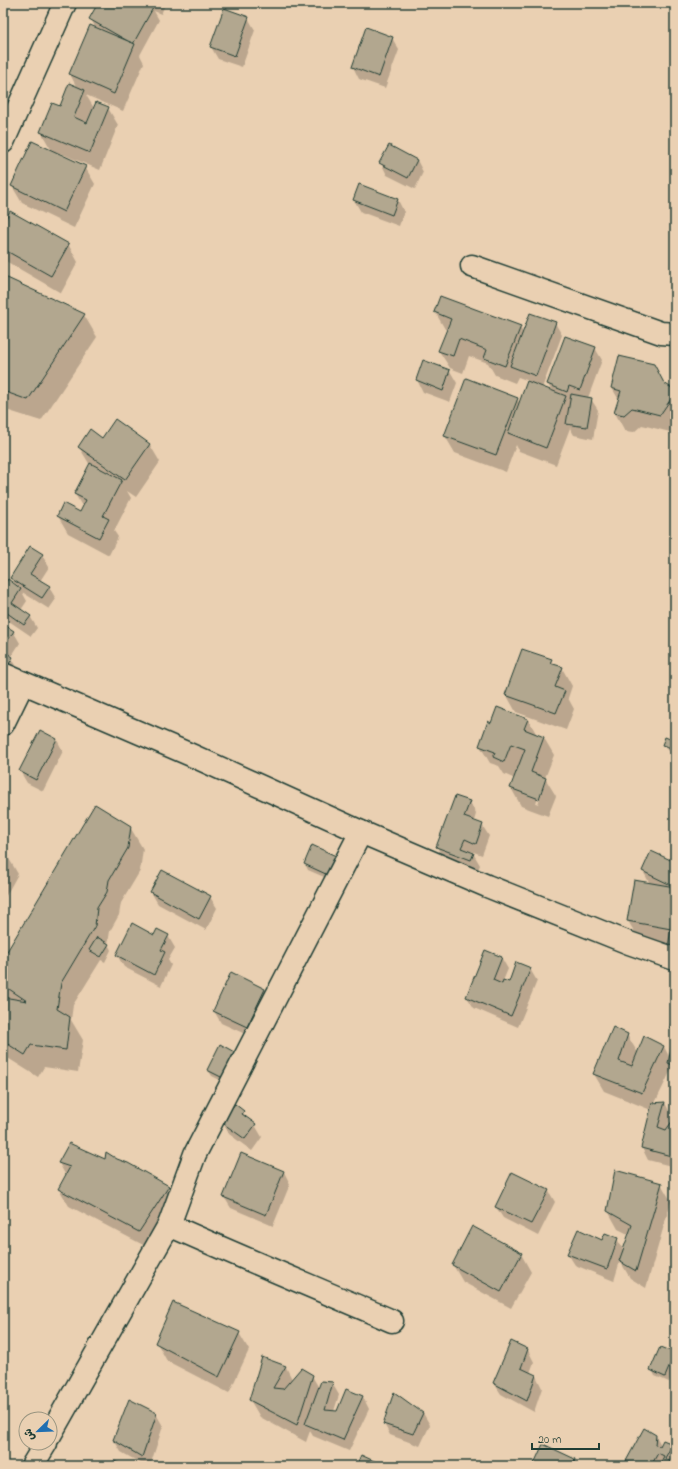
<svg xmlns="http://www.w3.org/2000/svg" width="678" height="1469" font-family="'Indie Flower','Playpen Sans Arabic',sans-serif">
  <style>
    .shadow { fill: #0003; fill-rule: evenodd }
    .building { fill: #b2a78f; stroke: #1f3d34 }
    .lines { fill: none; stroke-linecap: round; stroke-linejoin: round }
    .minor-casing { stroke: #1f3d34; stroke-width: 25 }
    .minor { stroke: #ead0b2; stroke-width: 22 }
  </style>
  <rect width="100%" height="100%" fill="#ead0b2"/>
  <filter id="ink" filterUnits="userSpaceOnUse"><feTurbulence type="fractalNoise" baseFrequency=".025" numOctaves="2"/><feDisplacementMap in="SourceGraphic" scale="8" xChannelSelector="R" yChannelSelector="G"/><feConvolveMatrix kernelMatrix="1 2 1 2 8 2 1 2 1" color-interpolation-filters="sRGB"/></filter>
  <g filter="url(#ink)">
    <!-- shadow -->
    <g class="shadow">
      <path d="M 100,3 L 166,3 L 161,14 L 154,11 L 159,20 L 140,55 L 144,63 L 123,111 L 86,95 L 94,108 L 108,108 L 118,125 L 100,170 L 60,153 L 60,155 L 85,167 L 95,184 L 74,228 L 22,203 L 12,186 L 52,151 L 41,132 L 77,88 L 70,74 L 90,26 L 96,29 L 91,19 Z"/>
      <path d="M 248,18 L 255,30 L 242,67 L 218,59 L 211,47 Z"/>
      <path d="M 392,38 L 399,50 L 385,88 L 359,79 L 353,67 Z"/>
      <path d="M 417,160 L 423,172 L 415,189 L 387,175 L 381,163 Z"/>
      <path d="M 360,186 L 398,200 L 404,212 L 399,226 L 361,212 L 354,200 Z"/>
      <path d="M 3,226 L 68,244 L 78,262 L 61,293 L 4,260 Z"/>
      <path d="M 3,277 L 84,315 L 97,337 L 41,421 L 3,409 Z"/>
      <path d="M 435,312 L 520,327 L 523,333 L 555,323 L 562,335 L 542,388 L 552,392 L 548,384 L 595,348 L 602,360 L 588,398 L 591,399 L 598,410 L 593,439 L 574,435 L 570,428 L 556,465 L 519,451 L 516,445 L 506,472 L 455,453 L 445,436 L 517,399 L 520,404 L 529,381 L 518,377 L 515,383 L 495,375 L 488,363 L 469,356 L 463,373 L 450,368 L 439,351 L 447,330 L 445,329 Z"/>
      <path d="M 424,361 L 450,371 L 457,383 L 450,402 L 423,392 L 417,380 Z"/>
      <path d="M 664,385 L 675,391 L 675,425 L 670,432 L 642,425 L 634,432 L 625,431 L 615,413 L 619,400 L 612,388 Z"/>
      <path d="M 115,421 L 150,445 L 160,462 L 136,497 L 127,491 L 131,498 L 114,531 L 118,537 L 109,555 L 68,533 L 58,516 L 80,513 L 83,508 L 75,494 L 90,465 L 79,447 L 102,439 Z"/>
      <path d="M 42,555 L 49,567 L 40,581 L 49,587 L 56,599 L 49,609 L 22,592 L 27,601 L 21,610 L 30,616 L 37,628 L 31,636 L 3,617 L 3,588 L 16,586 L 11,578 Z"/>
      <path d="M 3,625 L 13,631 L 20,643 L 11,657 L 19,670 L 3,670 Z"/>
      <path d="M 551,660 L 554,665 L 562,668 L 572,686 L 568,698 L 574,709 L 566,730 L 516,712 L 506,694 Z"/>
      <path d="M 528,719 L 537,735 L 544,738 L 554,755 L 545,778 L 556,796 L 548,816 L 521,806 L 511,788 L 515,779 L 504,774 L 499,766 L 490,763 L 480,746 L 492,724 ZM 541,789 L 543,789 L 538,804 L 536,803 Z"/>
      <path d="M 57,740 L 63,751 L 43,791 L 27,783 L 20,771 Z"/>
      <path d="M 675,742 L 675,753 L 667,750 L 663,744 Z"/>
      <path d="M 456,797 L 470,802 L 476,814 L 474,821 L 482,825 L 489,836 L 482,855 L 471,851 L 471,853 L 473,853 L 480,865 L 477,872 L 444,859 L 437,847 Z"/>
      <path d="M 130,827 L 143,849 L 140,871 L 121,903 L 119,915 L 110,931 L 108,944 L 111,950 L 105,962 L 101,960 L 73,1005 L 71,1020 L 83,1040 L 78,1072 L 44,1067 L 38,1077 L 3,1055 L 3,998 L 4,998 L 3,960 Z"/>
      <path d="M 3,854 L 8,857 L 18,874 L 3,901 Z"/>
      <path d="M 335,856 L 338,862 L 331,880 L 308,870 L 305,864 Z"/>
      <path d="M 675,863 L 675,965 L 641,943 L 628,921 L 635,881 L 650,884 L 643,871 Z"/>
      <path d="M 151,892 L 210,897 L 217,908 L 206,930 L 158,904 Z"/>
      <path d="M 154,936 L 168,936 L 175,948 L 168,960 L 171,965 L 161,986 L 124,967 L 117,955 Z"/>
      <path d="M 501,957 L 508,969 L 503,981 L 509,983 L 530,969 L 537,981 L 518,1027 L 474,1008 L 467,997 Z"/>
      <path d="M 264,989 L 271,1001 L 254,1038 L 221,1023 L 214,1011 Z"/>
      <path d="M 675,1015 L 675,1034 L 671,1027 Z"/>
      <path d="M 627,1035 L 638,1053 L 644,1037 L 664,1047 L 670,1058 L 675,1037 L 675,1073 L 672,1068 L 655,1103 L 665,1103 L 671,1114 L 667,1130 L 675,1119 L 675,1167 L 648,1160 L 642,1148 L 651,1110 L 604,1091 L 594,1074 Z"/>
      <path d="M 221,1046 L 226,1083 L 212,1076 L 208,1070 Z"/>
      <path d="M 243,1112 L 247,1119 L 255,1125 L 262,1137 L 252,1151 L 229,1134 L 223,1122 Z"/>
      <path d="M 242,1154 L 284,1172 L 290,1184 L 273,1226 L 231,1208 L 224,1197 Z"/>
      <path d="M 59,1163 L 168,1187 L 178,1204 L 149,1248 L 69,1206 L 59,1189 L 66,1176 Z"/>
      <path d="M 661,1184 L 671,1201 L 646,1288 L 630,1278 L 620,1261 L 614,1281 L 575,1265 L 568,1254 L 617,1239 L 624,1251 L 630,1235 L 618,1229 L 608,1211 Z"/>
      <path d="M 548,1190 L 555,1202 L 538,1236 L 503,1218 L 496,1207 Z"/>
      <path d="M 521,1254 L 531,1272 L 511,1308 L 463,1282 L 453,1265 Z"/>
      <path d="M 239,1333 L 249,1350 L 229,1393 L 167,1361 L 157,1343 Z"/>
      <path d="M 512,1343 L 528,1350 L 534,1362 L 530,1373 L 536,1376 L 542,1388 L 534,1412 L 501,1394 L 494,1383 Z"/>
      <path d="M 674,1354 L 675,1365 L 669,1382 L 655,1376 L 652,1370 Z"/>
      <path d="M 263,1359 L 286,1367 L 292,1379 L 312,1376 L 319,1388 L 332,1383 L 339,1395 L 334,1411 L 337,1412 L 363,1397 L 369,1409 L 349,1451 L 313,1436 L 310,1431 L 306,1442 L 260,1417 L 250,1400 Z"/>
      <path d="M 423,1413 L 430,1425 L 420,1446 L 390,1435 L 384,1424 Z"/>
      <path d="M 156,1414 L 163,1426 L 150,1466 L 146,1466 L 121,1452 L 114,1440 Z"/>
      <path d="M 656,1436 L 661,1445 L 672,1445 L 675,1451 L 674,1466 L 630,1466 L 627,1461 Z"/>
      <path d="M 574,1460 L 578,1466 L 534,1466 Z"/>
    </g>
    <!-- building -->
    <g class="building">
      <path d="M 98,3 L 145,3 L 153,8 L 133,44 L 89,19 Z"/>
      <path d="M 224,8 L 249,17 L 235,56 L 210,47 Z"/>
      <path d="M 90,25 L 135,44 L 114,94 L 69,74 Z"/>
      <path d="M 366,27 L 393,37 L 379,77 L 352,67 Z"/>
      <path d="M 69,83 L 85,90 L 74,117 L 87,123 L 96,102 L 109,107 L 90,153 L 40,132 L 52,103 L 60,106 Z"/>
      <path d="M 32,141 L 86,166 L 64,212 L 11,186 Z"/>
      <path d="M 389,145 L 417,160 L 408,178 L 379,163 Z"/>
      <path d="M 359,184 L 398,199 L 392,215 L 353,200 Z"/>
      <path d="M 10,211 L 69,244 L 51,276 L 3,249 L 3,224 Z"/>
      <path d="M 3,276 L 85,314 L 28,400 L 3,391 Z"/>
      <path d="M 440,296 L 521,326 L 505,366 L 484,358 L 487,350 L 459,339 L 453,356 L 438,351 L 451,319 L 434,312 Z"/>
      <path d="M 530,313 L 556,322 L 536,376 L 510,366 Z"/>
      <path d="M 565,336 L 596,347 L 580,390 L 569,386 L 567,392 L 547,384 Z"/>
      <path d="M 619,356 L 654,364 L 664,383 L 675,390 L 675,393 L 660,415 L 632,408 L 624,415 L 614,413 L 621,391 L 611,388 Z"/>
      <path d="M 423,360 L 450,370 L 443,391 L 416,380 Z"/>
      <path d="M 466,378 L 518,398 L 496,455 L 444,436 Z"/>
      <path d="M 527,381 L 566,396 L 546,448 L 508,433 Z"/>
      <path d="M 571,394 L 592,398 L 587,427 L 566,424 Z"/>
      <path d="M 115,419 L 150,444 L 125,480 L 78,447 L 90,429 L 102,438 Z"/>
      <path d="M 90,463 L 122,480 L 103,516 L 109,519 L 99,538 L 57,516 L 63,503 L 80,512 L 86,500 L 74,494 Z"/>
      <path d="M 30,546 L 43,554 L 30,574 L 50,586 L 42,598 L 10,578 Z"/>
      <path d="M 8,579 L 21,589 L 12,603 L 31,616 L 24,625 L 3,610 L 3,586 Z"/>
      <path d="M 3,624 L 14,631 L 3,648 Z"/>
      <path d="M 522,649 L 552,659 L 550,663 L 563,667 L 555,687 L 565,691 L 556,713 L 505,695 Z"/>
      <path d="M 3,651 L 13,657 L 8,666 L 3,664 Z"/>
      <path d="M 497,707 L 528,719 L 524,729 L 544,737 L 531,772 L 546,778 L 539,799 L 510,788 L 525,749 L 511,744 L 504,762 L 493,757 L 495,752 L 479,746 L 488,721 L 491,723 Z"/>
      <path d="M 40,730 L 57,739 L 36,780 L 19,771 Z"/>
      <path d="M 665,737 L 675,741 L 675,749 L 662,745 Z"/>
      <path d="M 455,796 L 470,801 L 464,817 L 483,824 L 476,844 L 465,839 L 461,848 L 474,853 L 471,860 L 436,847 Z"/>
      <path d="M 95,804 L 131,826 L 128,848 L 109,880 L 107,892 L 97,908 L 95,926 L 61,983 L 57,1009 L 70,1017 L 66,1050 L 31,1045 L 25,1055 L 3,1041 L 3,997 L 27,1001 L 3,985 L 3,958 Z"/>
      <path d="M 312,845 L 336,856 L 328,875 L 304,864 Z"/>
      <path d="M 651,851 L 675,862 L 675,887 L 642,871 Z"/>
      <path d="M 3,853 L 9,856 L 3,866 Z"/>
      <path d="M 162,870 L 211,896 L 199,919 L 150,892 Z"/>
      <path d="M 634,880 L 675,887 L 675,954 L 667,953 L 671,929 L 627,921 Z"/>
      <path d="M 132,923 L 154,935 L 157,929 L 169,935 L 161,950 L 165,952 L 154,975 L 116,955 Z"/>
      <path d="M 97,937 L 109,944 L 101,957 L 89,950 Z"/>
      <path d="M 485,950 L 502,957 L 493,980 L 502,984 L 503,980 L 509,982 L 516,962 L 531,968 L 511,1016 L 466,997 Z"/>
      <path d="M 231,972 L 265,989 L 247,1027 L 213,1011 Z"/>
      <path d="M 675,1011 L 675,1029 L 670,1027 Z"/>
      <path d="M 613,1027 L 628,1034 L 619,1061 L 632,1066 L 644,1036 L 664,1046 L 642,1093 L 593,1074 Z"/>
      <path d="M 674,1035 L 675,1036 L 675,1066 L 668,1063 Z"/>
      <path d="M 220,1044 L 236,1053 L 223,1078 L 207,1070 Z"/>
      <path d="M 665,1102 L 658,1127 L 666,1130 L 675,1117 L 675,1157 L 641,1148 L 652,1103 Z"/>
      <path d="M 235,1104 L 244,1111 L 242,1114 L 256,1124 L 245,1139 L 221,1122 Z"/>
      <path d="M 69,1143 L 105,1159 L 106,1152 L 117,1159 L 128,1163 L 169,1186 L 139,1232 L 58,1189 L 70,1167 L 58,1163 Z"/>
      <path d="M 241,1153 L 284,1171 L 266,1215 L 223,1197 Z"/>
      <path d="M 615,1170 L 662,1183 L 636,1271 L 619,1261 L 632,1225 L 607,1211 Z"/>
      <path d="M 512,1172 L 549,1190 L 531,1224 L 495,1207 Z"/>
      <path d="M 472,1226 L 522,1253 L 501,1292 L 452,1265 Z"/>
      <path d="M 578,1229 L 602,1240 L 605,1233 L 618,1238 L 607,1269 L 567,1254 Z"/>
      <path d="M 173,1302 L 240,1332 L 219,1377 L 155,1343 Z"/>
      <path d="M 511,1341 L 528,1349 L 521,1368 L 536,1375 L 527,1401 L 493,1383 Z"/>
      <path d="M 660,1347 L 675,1353 L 665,1377 L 650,1370 Z"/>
      <path d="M 262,1357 L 286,1366 L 273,1388 L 283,1389 L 301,1368 L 313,1375 L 297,1425 L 249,1400 Z"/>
      <path d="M 321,1381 L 333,1382 L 325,1410 L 337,1411 L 346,1389 L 363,1396 L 343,1440 L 305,1424 Z"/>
      <path d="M 394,1392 L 423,1413 L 413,1434 L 383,1424 Z"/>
      <path d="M 129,1399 L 157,1413 L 142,1457 L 113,1440 Z"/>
      <path d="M 644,1428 L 656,1435 L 655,1445 L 660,1446 L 663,1440 L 673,1444 L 665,1458 L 671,1462 L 669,1466 L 659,1466 L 664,1456 L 658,1453 L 651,1466 L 636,1466 L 626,1461 Z"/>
      <path d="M 543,1444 L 575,1459 L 573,1466 L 533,1466 Z"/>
      <path d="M 361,1455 L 385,1466 L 356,1466 Z"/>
      <path d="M 114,1461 L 125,1466 L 112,1466 Z"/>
    </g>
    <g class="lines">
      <!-- minor casing -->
      <g class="minor-casing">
        <g id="minor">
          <path d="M 3,142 L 65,3"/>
          <path d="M 472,266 L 661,333 L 675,334"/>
          <path d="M 3,674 L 191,755 L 361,832 L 487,886 L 629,943 L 675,959"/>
          <path d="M 3,724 L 23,683"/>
          <path d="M 169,1225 C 243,1258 318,1289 392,1321"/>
          <path d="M 50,1435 L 169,1225 L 195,1154 L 361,832"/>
          <path d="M 32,1466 L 46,1443"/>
        </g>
      </g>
      <!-- minor -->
      <use href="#minor" class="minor"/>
    </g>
  </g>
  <!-- margin -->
  <rect width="678" height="1469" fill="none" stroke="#ead0b2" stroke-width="16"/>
  <rect x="8" y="8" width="662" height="1453" fill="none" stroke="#1f3d34" stroke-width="1.5" filter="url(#ink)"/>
  <!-- north arrow -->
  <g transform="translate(38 1431) rotate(247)"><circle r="19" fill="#ead0b2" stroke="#999580"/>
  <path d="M0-3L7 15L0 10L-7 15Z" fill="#1f6fb2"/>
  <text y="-6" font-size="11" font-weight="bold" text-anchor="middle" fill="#1f3d34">ش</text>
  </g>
  <!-- scale -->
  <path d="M532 1443v6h67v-6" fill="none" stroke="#1f3d34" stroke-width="2"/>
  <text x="538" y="1443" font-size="12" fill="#1f3d34" stroke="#ead0b2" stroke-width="3" paint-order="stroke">20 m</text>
</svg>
